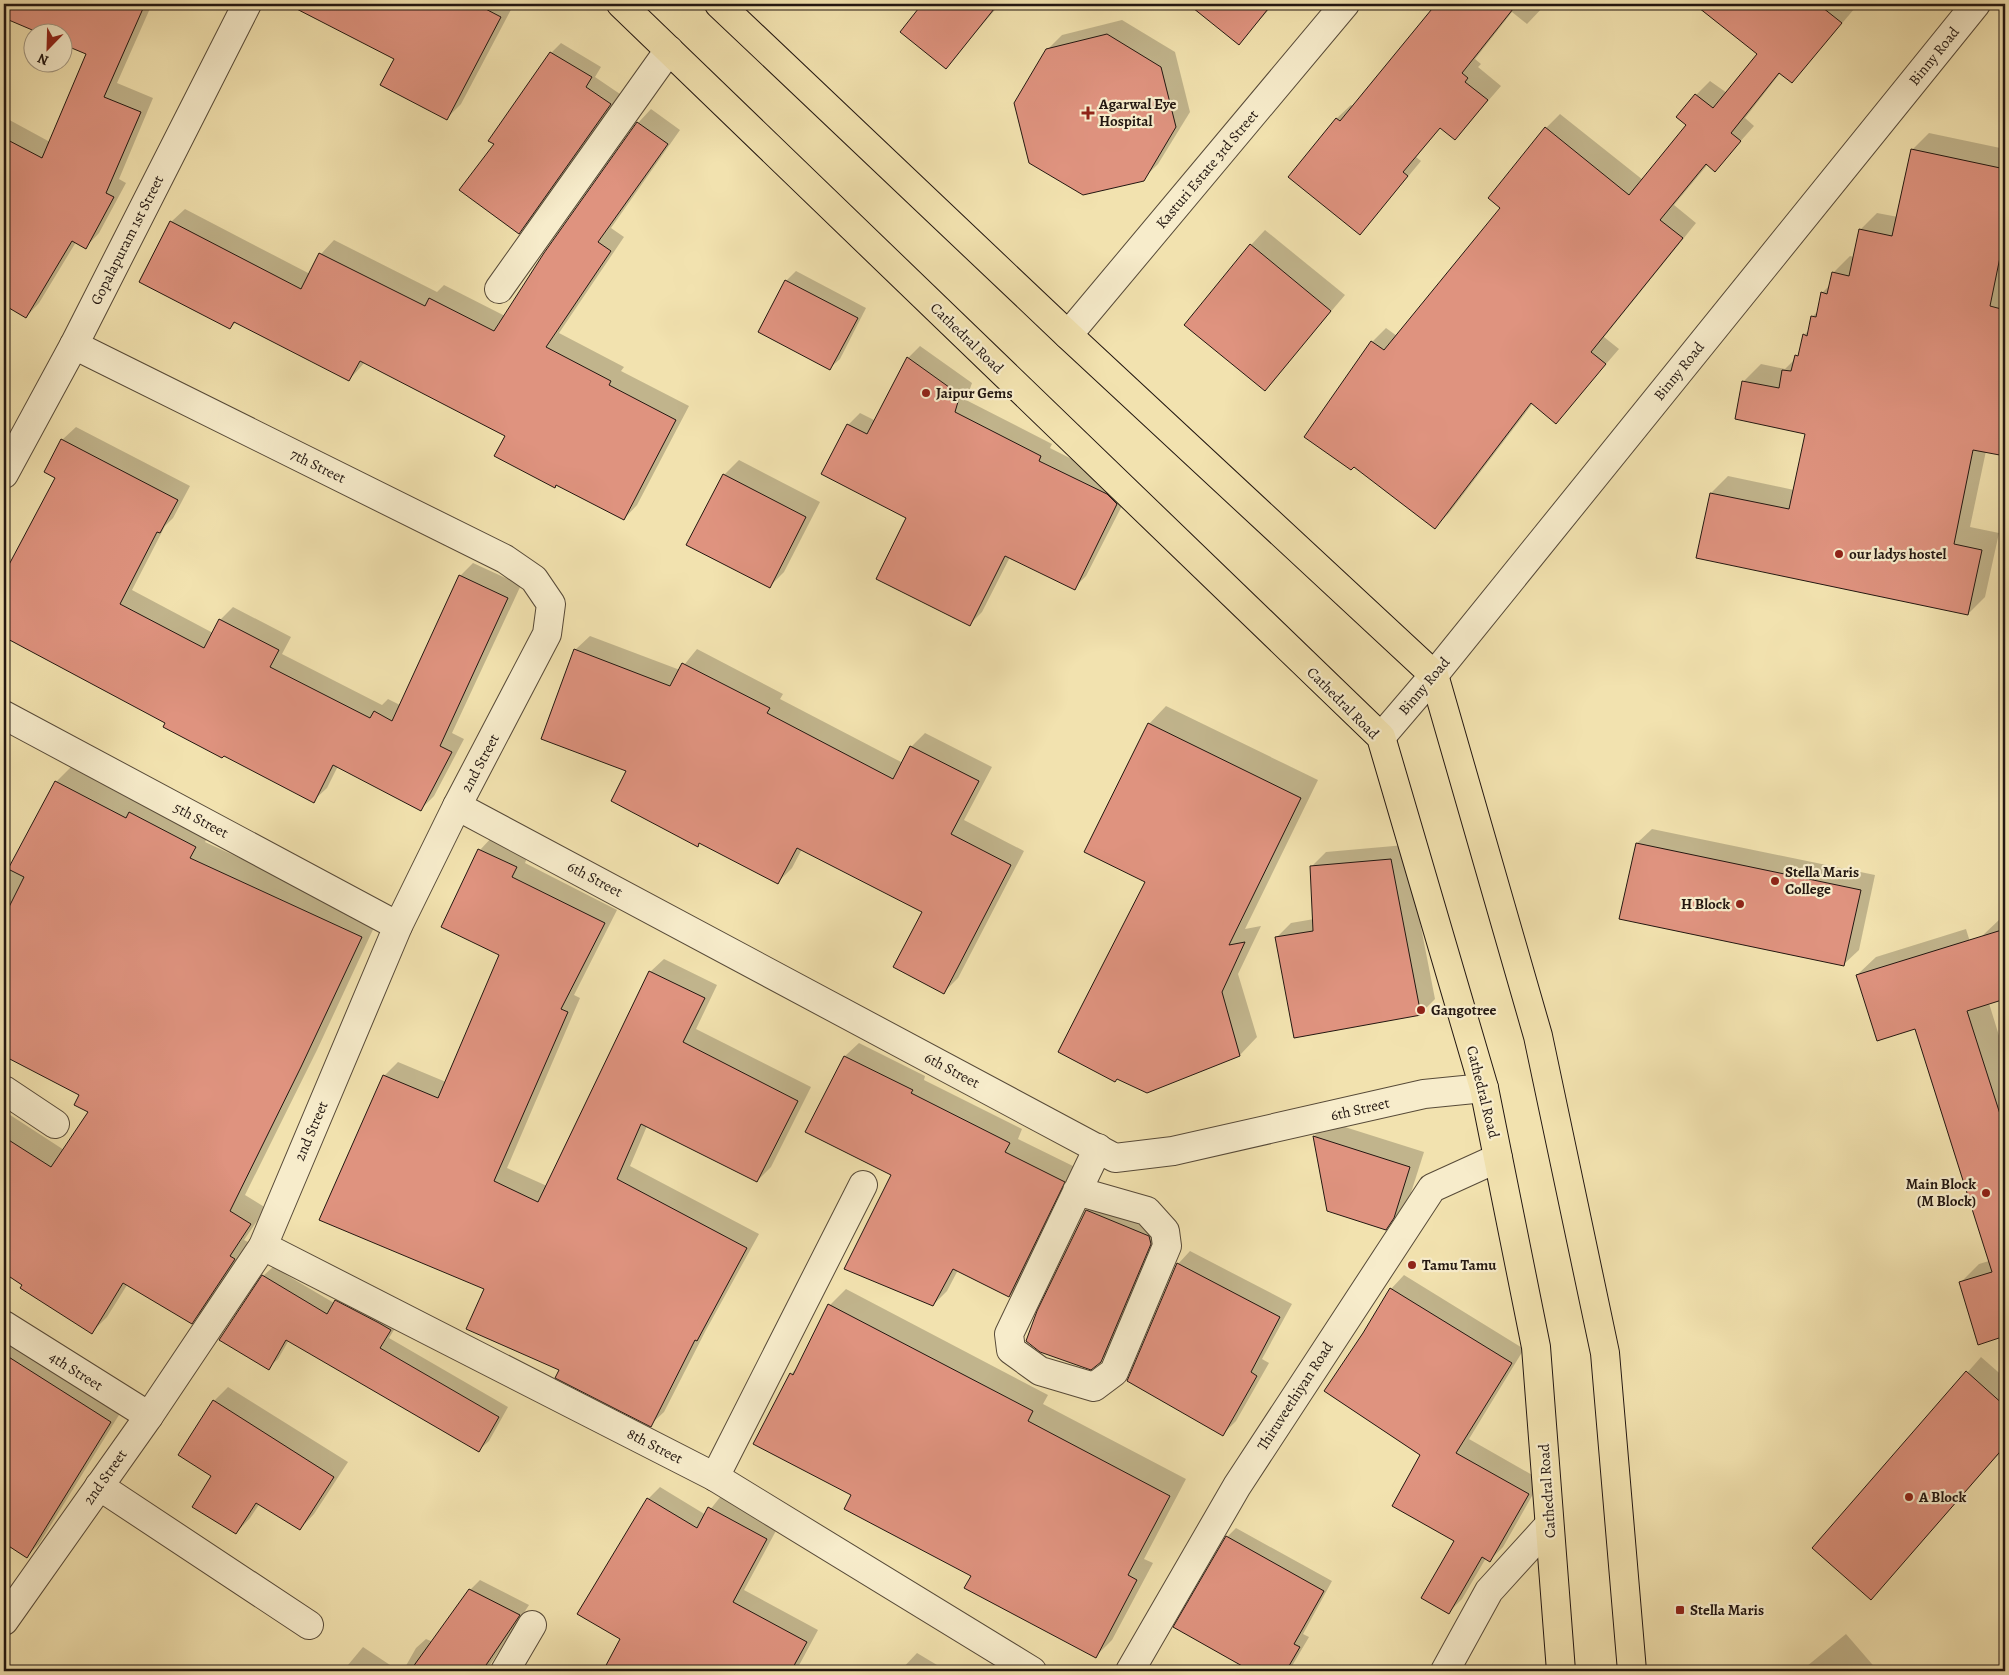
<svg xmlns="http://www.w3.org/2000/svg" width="2009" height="1675" font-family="Alegreya,serif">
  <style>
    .shadow { fill: #0003 }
    .building { fill: #df937f; stroke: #231711 }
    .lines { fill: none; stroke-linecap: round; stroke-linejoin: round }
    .minor-casing { stroke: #574a38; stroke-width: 30 }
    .tertiary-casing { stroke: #574a38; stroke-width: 30 }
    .primary-casing { stroke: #231711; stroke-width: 30 }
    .minor { stroke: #f7eccb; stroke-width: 28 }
    .tertiary { stroke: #f7eccb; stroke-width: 28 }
    .primary { stroke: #f2e2af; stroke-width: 28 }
    .poi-dot { fill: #8f2418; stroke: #f7eccb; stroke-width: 2 }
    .labels { text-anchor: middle; stroke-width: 4.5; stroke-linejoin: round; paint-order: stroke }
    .street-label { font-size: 15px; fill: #231711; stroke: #f7eccb }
    .poi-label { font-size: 15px; font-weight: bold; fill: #231711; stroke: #f7eccb; text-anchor: start }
  </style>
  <rect width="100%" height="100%" fill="#f2e2af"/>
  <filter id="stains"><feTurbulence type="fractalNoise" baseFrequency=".004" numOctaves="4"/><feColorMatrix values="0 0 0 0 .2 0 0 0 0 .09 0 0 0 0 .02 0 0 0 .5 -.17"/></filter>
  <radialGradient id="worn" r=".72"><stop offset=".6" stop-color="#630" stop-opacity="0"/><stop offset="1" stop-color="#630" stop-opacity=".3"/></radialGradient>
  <!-- shadow -->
  <g class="shadow">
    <path d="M 28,4 L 152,4 L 117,83 L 153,98 L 119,179 L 126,183 L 99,233 L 86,247 L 76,242 L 39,303 L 26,317 L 4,304 L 4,117 L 50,142 L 88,53 L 62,32 L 40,32 L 19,23 Z"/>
    <path d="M 300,4 L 514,4 L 461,104 L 447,118 L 395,58 L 298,8 Z"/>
    <path d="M 924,4 L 1000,4 L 946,67 L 901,32 Z"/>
    <path d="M 1190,4 L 1274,4 L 1239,43 Z"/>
    <path d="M 1437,4 L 1546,4 L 1527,24 L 1512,12 L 1475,59 L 1481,64 L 1478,67 L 1501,86 L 1455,139 L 1441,127 L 1416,157 L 1421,161 L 1360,234 L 1289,177 L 1337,118 L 1351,105 L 1353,106 Z"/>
    <path d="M 1696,4 L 1850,4 L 1855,8 L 1792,82 L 1781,72 L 1745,118 L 1754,126 L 1715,170 L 1708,164 L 1674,205 L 1696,223 L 1604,337 L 1619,349 L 1556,422 L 1533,403 L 1449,513 L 1434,528 L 1372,342 L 1386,328 L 1397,336 L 1501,208 L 1546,128 L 1560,114 L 1643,180 L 1688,125 L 1696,95 L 1710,81 L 1727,93 L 1759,54 Z"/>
    <path d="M 1122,20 L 1175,52 L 1190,112 L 1158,164 L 1143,179 L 1047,50 L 1062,35 Z"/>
    <path d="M 561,43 L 601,67 L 595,77 L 620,94 L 528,223 L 518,233 L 495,144 L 490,141 L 551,53 Z"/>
    <path d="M 651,109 L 680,130 L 611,228 L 624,237 L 559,333 L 624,367 L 621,371 L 689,406 L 637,505 L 624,519 L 507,436 L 365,362 L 349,380 L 236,322 L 230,328 L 171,222 L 185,209 L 310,274 L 321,254 L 334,240 L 437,292 L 444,285 L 505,316 L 638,123 Z"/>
    <path d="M 1929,133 L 2005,149 L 2005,455 L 1986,451 L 1970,527 L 1999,533 L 1985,597 L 1968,614 L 1711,493 L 1728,476 L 1794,490 L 1806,433 L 1744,381 L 1761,364 L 1785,369 L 1795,359 L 1801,351 L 1804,335 L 1810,329 L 1812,317 L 1819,310 L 1822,293 L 1830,285 L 1833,273 L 1850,256 L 1854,257 L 1860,230 L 1877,213 L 1898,217 L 1912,150 Z"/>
    <path d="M 1265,230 L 1345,295 L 1265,389 L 1251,245 Z"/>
    <path d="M 796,271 L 866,308 L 840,359 L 830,368 L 786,281 Z"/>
    <path d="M 920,346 L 972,383 L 966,400 L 1052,444 L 1050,448 L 1119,483 L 1129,492 L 1086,576 L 1074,588 L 1010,557 L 982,612 L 970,624 L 908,517 L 848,425 L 860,413 L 876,421 L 908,358 Z"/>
    <path d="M 76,427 L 190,486 L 173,518 L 165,526 L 132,590 L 213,633 L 220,620 L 233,607 L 291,637 L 282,654 L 382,705 L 388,699 L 400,705 L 460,576 L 473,563 L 521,585 L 452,733 L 464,739 L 434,796 L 421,809 L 338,766 L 327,788 L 313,801 L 4,636 L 4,574 L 57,477 L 62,440 Z"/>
    <path d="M 739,460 L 820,502 L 784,572 L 769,587 L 724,475 Z"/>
    <path d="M 590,636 L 680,670 L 697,649 L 783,694 L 780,699 L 903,763 L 911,747 L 925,733 L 992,767 L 964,820 L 1024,851 L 958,978 L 944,992 L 924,911 L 802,849 L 792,868 L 778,882 L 700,842 L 697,845 L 628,770 L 575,650 Z"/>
    <path d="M 1166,706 L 1318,780 L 1245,929 L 1261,926 L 1238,974 L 1257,1037 L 1240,1055 L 1147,882 L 1149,724 Z"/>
    <path d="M 72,766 L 211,831 L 205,842 L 377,921 L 317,1050 L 245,1195 L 266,1208 L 244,1240 L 250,1243 L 207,1307 L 191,1323 L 127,1285 L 107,1317 L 91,1333 L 4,1271 L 4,1242 L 6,1239 L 4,1237 L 4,1111 L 64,1150 L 90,1112 L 80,1095 L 4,1055 L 4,865 L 10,869 L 56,782 Z"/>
    <path d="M 1652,829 L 1875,875 L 1859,950 L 1844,964 L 1637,843 Z"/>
    <path d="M 493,836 L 529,853 L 525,863 L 617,910 L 574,995 L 580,998 L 507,1168 L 547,1186 L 650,972 L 664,959 L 717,985 L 696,1029 L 811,1087 L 771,1167 L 757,1181 L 647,1126 L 630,1166 L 759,1234 L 706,1330 L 664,1412 L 650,1425 L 560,1370 L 485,1289 L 384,1076 L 398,1062 L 446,1082 L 501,954 L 443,927 L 480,850 Z"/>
    <path d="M 1405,845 L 1435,999 L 1420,1014 L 1276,938 L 1291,923 L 1314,919 L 1311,867 L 1326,852 Z"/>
    <path d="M 2005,917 L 2005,980 L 1981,937 L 2000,919 Z"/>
    <path d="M 1966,929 L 2005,1055 L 2005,1335 L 1979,1343 L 1960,1283 L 1979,1264 L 1989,1261 L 1916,1027 L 1857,975 L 1876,957 Z"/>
    <path d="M 859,1043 L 925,1076 L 924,1080 L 1022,1129 L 1018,1139 L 1077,1168 L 1023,1282 L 1009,1296 L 958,1270 L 947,1291 L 933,1305 L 893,1174 L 807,1131 L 845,1056 Z"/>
    <path d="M 1329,1122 L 1424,1152 L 1408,1202 L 1386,1228 L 1328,1210 L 1314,1136 Z"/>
    <path d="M 1101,1196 L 1165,1228 L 1116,1346 L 1100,1361 L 1087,1211 Z"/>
    <path d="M 1190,1251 L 1292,1304 L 1262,1359 L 1269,1363 L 1236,1421 L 1223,1434 L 1178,1264 Z"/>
    <path d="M 273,1267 L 334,1303 L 345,1291 L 400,1320 L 389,1338 L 508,1407 L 489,1441 L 479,1450 L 289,1340 L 278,1359 L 268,1368 L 263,1276 Z"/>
    <path d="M 1404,1275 L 1524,1349 L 1469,1439 L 1541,1480 L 1503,1547 L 1490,1560 L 1486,1558 L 1462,1599 L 1449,1612 L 1456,1541 L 1422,1455 L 1364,1334 L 1391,1289 Z"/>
    <path d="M 846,1289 L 1048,1395 L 1043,1404 L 1186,1479 L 1144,1559 L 1153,1563 L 1112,1640 L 1096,1656 L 853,1494 L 791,1374 L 798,1367 L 830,1305 Z"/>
    <path d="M 4,1332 L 122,1410 L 39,1544 L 27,1556 L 4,1541 Z"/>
    <path d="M 1981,1357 L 2005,1378 L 2005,1447 L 1871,1599 L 1814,1548 Z"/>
    <path d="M 228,1387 L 348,1462 L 314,1514 L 300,1529 L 260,1503 L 250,1518 L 236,1533 L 213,1476 L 214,1401 Z"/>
    <path d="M 660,1487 L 706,1515 L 721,1496 L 778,1527 L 744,1590 L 818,1630 L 796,1671 L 605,1671 L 622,1639 L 648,1499 Z"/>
    <path d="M 1236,1528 L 1332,1581 L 1303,1634 L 1309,1637 L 1289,1671 L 1254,1671 L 1175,1627 L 1227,1537 Z"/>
    <path d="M 480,1580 L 529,1605 L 486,1671 L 403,1671 L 416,1648 L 426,1639 L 433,1642 L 470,1590 Z"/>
    <path d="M 1846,1634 L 1878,1671 L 1801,1671 Z"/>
    <path d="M 363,1647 L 399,1671 L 343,1671 Z"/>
    <path d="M 917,1653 L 947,1671 L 900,1671 Z"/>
  </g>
  <!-- building -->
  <g class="building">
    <path d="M 4,4 L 145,4 L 104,97 L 141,112 L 106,193 L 114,197 L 86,249 L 72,241 L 26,318 L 4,305 L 4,138 L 42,158 L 86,54 L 62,44 L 62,32 L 37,32 L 4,18 Z"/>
    <path d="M 287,4 L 476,4 L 501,17 L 447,120 L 380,85 L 394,59 Z"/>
    <path d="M 922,4 L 998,4 L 946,69 L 900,32 Z"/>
    <path d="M 1188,4 L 1272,4 L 1239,45 Z"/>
    <path d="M 1436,4 L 1517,4 L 1462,73 L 1468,78 L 1465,82 L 1488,100 L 1455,140 L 1440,128 L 1403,172 L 1408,176 L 1360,235 L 1288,177 L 1336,118 L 1340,121 Z"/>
    <path d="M 1694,4 L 1818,4 L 1842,23 L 1792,83 L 1779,73 L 1731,133 L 1741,141 L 1715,172 L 1706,164 L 1660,220 L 1683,238 L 1591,352 L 1606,364 L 1556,424 L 1531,403 L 1435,529 L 1354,467 L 1351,470 L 1304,437 L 1371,341 L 1384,350 L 1500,208 L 1488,198 L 1545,127 L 1629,195 L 1686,125 L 1676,117 L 1695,94 L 1713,108 L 1757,54 Z"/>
    <path d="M 1107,34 L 1161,67 L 1176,127 L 1144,181 L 1083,195 L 1029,163 L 1014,103 L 1046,49 Z"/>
    <path d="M 550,52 L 592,77 L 586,87 L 611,104 L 519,234 L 459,190 L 494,144 L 488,141 Z"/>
    <path d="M 637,122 L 668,144 L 598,242 L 611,251 L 546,347 L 611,381 L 609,385 L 676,420 L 624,520 L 556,485 L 555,488 L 494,456 L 505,436 L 360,361 L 349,381 L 234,322 L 230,329 L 139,282 L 170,221 L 301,289 L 319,253 L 425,306 L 429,298 L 494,331 L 544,253 Z"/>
    <path d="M 1911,149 L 2005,169 L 2005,233 L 1990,306 L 2005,310 L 2005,456 L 1973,450 L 1954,544 L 1982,550 L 1968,615 L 1696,558 L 1710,493 L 1789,509 L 1805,434 L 1735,419 L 1742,381 L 1779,388 L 1782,370 L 1791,371 L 1795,355 L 1798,356 L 1803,334 L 1807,336 L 1811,316 L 1816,317 L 1821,292 L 1827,294 L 1832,272 L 1849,276 L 1859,229 L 1892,236 Z"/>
    <path d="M 1250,244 L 1331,311 L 1265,391 L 1184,325 Z"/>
    <path d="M 785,280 L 858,318 L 830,370 L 758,332 Z"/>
    <path d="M 907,357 L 960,395 L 955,412 L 1041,456 L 1039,461 L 1107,494 L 1117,504 L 1075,590 L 1005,556 L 970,626 L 876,579 L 906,518 L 821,474 L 847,424 L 867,434 Z"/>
    <path d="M 61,439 L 178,500 L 160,533 L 157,532 L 120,604 L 204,648 L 219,619 L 279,650 L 270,667 L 370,718 L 374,711 L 392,721 L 459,575 L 508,598 L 440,746 L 452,752 L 421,811 L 333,765 L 314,803 L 224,756 L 222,758 L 163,727 L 165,723 L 4,637 L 4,574 L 55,478 L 44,472 Z"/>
    <path d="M 723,474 L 806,517 L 770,588 L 686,545 Z"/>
    <path d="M 574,649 L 670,686 L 682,663 L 770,708 L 767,713 L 893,779 L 910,746 L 979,781 L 951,834 L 1011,865 L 944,994 L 893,967 L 922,912 L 797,848 L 778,884 L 699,843 L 698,847 L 611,801 L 626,771 L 541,739 Z"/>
    <path d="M 1148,723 L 1301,798 L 1229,945 L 1245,942 L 1222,992 L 1240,1056 L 1147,1093 L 1117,1079 L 1115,1082 L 1058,1052 L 1145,882 L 1084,852 Z"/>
    <path d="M 55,781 L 126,818 L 129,812 L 196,847 L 190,858 L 362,937 L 301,1067 L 230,1211 L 251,1224 L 230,1256 L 235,1259 L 192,1324 L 123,1283 L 92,1334 L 20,1288 L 22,1285 L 4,1273 L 4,1137 L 51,1167 L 88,1112 L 74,1105 L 79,1095 L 4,1056 L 4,917 L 24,877 L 8,869 Z"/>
    <path d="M 1636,843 L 1861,890 L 1844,966 L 1619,919 Z"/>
    <path d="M 478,849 L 517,867 L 512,877 L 605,923 L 561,1009 L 568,1012 L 494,1181 L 538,1202 L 649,971 L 705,998 L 683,1042 L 798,1101 L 757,1182 L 641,1124 L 617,1179 L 747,1248 L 697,1341 L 695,1340 L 651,1427 L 555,1378 L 559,1370 L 466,1329 L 484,1289 L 319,1220 L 383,1075 L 438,1098 L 499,955 L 441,927 Z"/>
    <path d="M 1391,859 L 1421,1015 L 1294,1038 L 1275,937 L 1313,931 L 1310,866 Z"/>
    <path d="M 2005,929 L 2005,999 L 1967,1011 L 2000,1114 L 2005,1112 L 2005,1336 L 1978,1345 L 1959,1282 L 1992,1272 L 1915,1029 L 1877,1041 L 1856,975 Z"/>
    <path d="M 844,1056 L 913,1090 L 911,1093 L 1010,1143 L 1005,1152 L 1065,1182 L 1009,1297 L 953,1269 L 933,1306 L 844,1269 L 891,1175 L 805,1132 Z"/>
    <path d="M 1313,1136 L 1410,1167 L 1394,1218 L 1386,1230 L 1327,1211 Z"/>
    <path d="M 1086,1210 L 1149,1236 L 1151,1244 L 1101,1362 L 1091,1370 L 1040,1352 L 1026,1341 L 1037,1311 Z"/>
    <path d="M 1177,1263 L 1280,1317 L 1251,1372 L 1257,1376 L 1223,1436 L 1127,1381 Z"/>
    <path d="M 262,1275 L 327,1314 L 335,1300 L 379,1323 L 391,1330 L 380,1348 L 499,1417 L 479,1452 L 286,1340 L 269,1370 L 219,1340 Z"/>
    <path d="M 1390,1288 L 1512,1363 L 1456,1453 L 1529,1494 L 1490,1562 L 1482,1557 L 1449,1614 L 1421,1598 L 1454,1541 L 1392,1506 L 1420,1455 L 1324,1391 L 1363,1333 Z"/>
    <path d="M 828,1304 L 1033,1411 L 1028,1421 L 1170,1496 L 1128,1575 L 1137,1580 L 1096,1658 L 964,1588 L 971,1576 L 844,1509 L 851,1495 L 753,1444 L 790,1373 L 793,1375 Z"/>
    <path d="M 4,1354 L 111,1422 L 27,1558 L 4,1543 Z"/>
    <path d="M 1966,1371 L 2005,1406 L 2005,1446 L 1871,1600 L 1812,1548 Z"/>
    <path d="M 213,1400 L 334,1477 L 300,1530 L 256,1503 L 236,1534 L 192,1507 L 211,1476 L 178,1455 Z"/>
    <path d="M 647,1498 L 697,1528 L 708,1507 L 767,1539 L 733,1602 L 807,1642 L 791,1671 L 603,1671 L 620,1639 L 577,1614 Z"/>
    <path d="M 1226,1536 L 1324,1591 L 1294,1644 L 1300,1647 L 1286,1671 L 1251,1671 L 1173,1627 Z"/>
    <path d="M 469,1589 L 520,1615 L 482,1671 L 410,1671 Z"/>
  </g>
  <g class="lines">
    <!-- minor casing -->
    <g class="minor-casing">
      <g id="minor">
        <path d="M 499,289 L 669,50"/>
        <path d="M 1068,335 L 1345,4"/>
        <path d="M 4,715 L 398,926"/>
        <path d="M 1381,737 L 1434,675 L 1976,4"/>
        <path d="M 457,806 L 1115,1158 L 1173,1151 L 1424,1094 L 1484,1088"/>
        <path d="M 4,1090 L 55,1124"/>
        <path d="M 1077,1191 L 1147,1211 L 1165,1231 L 1167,1246 L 1114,1372 L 1094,1387 L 1040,1371 L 1011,1350 L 1009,1334 L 1098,1148"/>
        <path d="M 263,1246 L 715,1477 L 1032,1671"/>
        <path d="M 4,1325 L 149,1416"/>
        <path d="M 715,1477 L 863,1185"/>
        <path d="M 99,1486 L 309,1625"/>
        <path d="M 4,1621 L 149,1416 L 263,1246 L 398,926 L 457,806 L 547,634 L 551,604 L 534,579 L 505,559 L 74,345"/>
        <path d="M 505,1671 L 532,1625"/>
        <path d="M 1130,1671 L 1237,1486 L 1432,1188 L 1498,1158"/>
        <path d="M 1445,1671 L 1489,1591 L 1549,1525"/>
      </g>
    </g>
    <!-- tertiary casing -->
    <g class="tertiary-casing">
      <path id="tertiary" d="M 4,474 L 74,345 L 247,4"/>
    </g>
    <!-- primary casing -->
    <g class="primary-casing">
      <g id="primary">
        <path d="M 621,4 L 1381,737 L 1484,1088 L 1536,1347 L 1561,1671"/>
        <path d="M 719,4 L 1068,335 L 1434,675 L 1538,1036 L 1605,1353 L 1632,1671"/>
      </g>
    </g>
    <!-- minor -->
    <use href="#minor" class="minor"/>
    <!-- tertiary -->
    <use href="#tertiary" class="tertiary"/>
    <!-- primary -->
    <use href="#primary" class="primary"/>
  </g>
  <!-- markers -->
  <g class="poi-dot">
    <path d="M1085.5 105.5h5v5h5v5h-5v5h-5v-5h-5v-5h5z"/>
    <circle cx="926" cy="393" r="5"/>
    <circle cx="1839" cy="554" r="5"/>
    <circle cx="1775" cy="881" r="5"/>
    <circle cx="1740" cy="904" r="5"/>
    <circle cx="1421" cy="1010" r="5"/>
    <circle cx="1986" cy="1193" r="5"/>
    <circle cx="1412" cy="1265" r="5"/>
    <circle cx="1909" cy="1497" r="5"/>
    <rect x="1675" y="1605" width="10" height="10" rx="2.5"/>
  </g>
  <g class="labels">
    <!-- street labels -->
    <g class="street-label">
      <text transform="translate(1934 56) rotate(-51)" y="5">Binny Road</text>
      <text transform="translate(1207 169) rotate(-50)" y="5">Kasturi Estate 3rd Street</text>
      <text transform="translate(127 240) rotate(-63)" y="5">Gopalapuram 1st Street</text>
      <text transform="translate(967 338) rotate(44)" y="5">Cathedral Road</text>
      <text transform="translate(1679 371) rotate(-51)" y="5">Binny Road</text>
      <text transform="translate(318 466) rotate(26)" y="5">7th Street</text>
      <text transform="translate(1424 686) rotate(-50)" y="5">Binny Road</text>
      <text transform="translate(1343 703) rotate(45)" y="5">Cathedral Road</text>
      <text transform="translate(480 763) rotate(-62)" y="5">2nd Street</text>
      <text transform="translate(201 820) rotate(28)" y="5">5th Street</text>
      <text transform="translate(595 879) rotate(28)" y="5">6th Street</text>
      <text transform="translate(952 1070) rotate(28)" y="5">6th Street</text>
      <text transform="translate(1483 1092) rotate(76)" y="5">Cathedral Road</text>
      <text transform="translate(1360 1109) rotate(-13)" y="5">6th Street</text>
      <text transform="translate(311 1131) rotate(-67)" y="5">2nd Street</text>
      <text transform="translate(76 1371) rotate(32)" y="5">4th Street</text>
      <text transform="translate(1295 1396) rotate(-57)" y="5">Thiruveethiyan Road</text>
      <text transform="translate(655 1446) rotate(27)" y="5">8th Street</text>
      <text transform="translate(105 1477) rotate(-55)" y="5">2nd Street</text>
      <text transform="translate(1547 1491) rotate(-94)" y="5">Cathedral Road</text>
    </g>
    <!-- poi labels -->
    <g class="poi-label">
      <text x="1099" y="109">Agarwal Eye<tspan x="1099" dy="17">Hospital</tspan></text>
      <text x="936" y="398">Jaipur Gems</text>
      <text x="1849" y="559">our ladys hostel</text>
      <text x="1785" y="877">Stella Maris<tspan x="1785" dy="17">College</tspan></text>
      <text x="1730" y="909" text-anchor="end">H Block</text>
      <text x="1431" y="1015">Gangotree</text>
      <text x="1976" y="1189" text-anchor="end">Main Block<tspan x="1976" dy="17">(M Block)</tspan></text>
      <text x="1422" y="1270">Tamu Tamu</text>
      <text x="1919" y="1502">A Block</text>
      <text x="1690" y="1615">Stella Maris</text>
    </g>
  </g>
  <!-- margin -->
  <rect width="2009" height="1675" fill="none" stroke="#f2e2af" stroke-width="20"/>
  <rect x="5" y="5" width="1999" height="1665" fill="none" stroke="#231711" stroke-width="2.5"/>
  <rect x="10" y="10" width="1989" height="1655" fill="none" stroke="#231711"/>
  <!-- north arrow -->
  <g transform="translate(48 48) rotate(203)"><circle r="24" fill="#f7eccb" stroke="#a29781"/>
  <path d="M0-4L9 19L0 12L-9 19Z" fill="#8f2418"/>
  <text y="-8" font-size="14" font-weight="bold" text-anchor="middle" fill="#231711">N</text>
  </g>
  <rect width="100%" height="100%" filter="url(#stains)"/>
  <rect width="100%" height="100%" fill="url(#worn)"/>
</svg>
